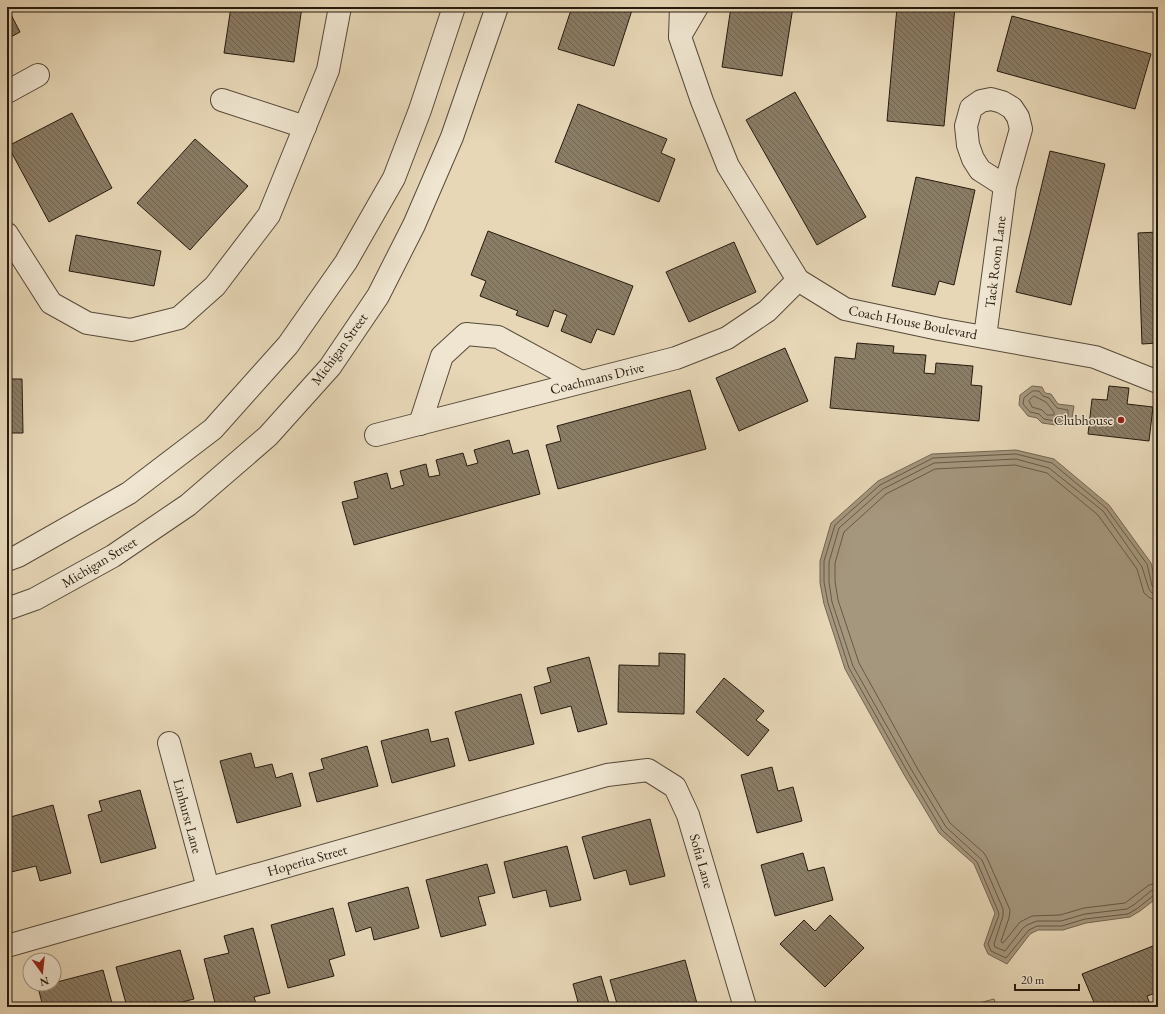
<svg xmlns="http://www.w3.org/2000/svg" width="1165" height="1014" font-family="'EB Garamond',serif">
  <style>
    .green { fill: #c6b79a; stroke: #766954 }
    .water { fill: #a5977e; stroke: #726552 }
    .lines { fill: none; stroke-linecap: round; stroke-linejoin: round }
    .shore { stroke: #665946; stroke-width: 1 }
    .building { fill: url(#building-back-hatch); stroke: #261b0f }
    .minor-casing { stroke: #564a39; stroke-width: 24 }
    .minor { stroke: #efe5d0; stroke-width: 22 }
    .poi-dot { fill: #8f2418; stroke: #efe5d0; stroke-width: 1.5 }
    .labels { text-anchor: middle; stroke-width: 3; stroke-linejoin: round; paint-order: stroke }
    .street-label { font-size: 14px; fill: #261b0f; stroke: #efe5d0 }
    .poi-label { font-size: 14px; fill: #261b0f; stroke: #efe5d0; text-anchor: end }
  </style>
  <defs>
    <pattern id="building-back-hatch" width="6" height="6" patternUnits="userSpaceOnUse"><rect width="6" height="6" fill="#8a7d66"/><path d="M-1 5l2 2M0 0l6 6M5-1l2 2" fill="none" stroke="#716652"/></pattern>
  </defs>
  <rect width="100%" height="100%" fill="#e7d7b7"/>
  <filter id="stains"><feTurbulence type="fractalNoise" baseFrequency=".005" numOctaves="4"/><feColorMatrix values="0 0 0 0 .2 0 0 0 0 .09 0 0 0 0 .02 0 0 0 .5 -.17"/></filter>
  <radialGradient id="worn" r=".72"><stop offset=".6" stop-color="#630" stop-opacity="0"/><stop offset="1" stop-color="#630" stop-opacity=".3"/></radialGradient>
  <!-- green -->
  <path class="green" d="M 994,999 L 997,1007 L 964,1007 Z"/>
  <!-- water -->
  <g class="water">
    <path d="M 1032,386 L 1042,387 L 1045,393 L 1051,394 L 1058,404 L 1074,406 L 1072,418 L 1067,422 L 1062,421 L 1056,425 L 1042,423 L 1037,418 L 1028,416 L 1019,405 L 1020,395 Z"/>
    <path d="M 1016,450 L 1054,459 L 1109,505 L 1151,563 L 1158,591 L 1158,897 L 1140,911 L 1130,917 L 1086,923 L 1063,930 L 1038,930 L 1030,934 L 1007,964 L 988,954 L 984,945 L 995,913 L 974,864 L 939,833 L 903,773 L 845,669 L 824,604 L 820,583 L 820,561 L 831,523 L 878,481 L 932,454 Z"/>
  </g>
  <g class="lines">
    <!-- shore -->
    <g class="shore">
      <path d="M 1033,391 L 1039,391 L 1043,396 L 1049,398 L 1057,408 L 1068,410 L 1068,416 L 1066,417 L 1061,417 L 1055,421 L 1044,419 L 1039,414 L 1030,412 L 1023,404 L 1024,398 Z"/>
      <path d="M 1034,396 L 1046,402 L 1054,412 L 1054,415 L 1047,415 L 1042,410 L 1032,407 L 1029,401 Z"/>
      <path d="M 1158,589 L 1155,588 L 1152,586 L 1147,564 L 1106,508 L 1052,463 L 1016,454 L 933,458 L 880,485 L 835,525 L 824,561 L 824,582 L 828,603 L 849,668 L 907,771 L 942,830 L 977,862 L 998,911 L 999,915 L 988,944 L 991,951 L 1006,958 L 1029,930 L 1037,926 L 1062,926 L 1085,919 L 1128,914 L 1138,908 L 1154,895 L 1158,894"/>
      <path d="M 1158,594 L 1152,593 L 1149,589 L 1142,567 L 1103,511 L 1049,468 L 1016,459 L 934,463 L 883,489 L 839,528 L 829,562 L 829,582 L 832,602 L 853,666 L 911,769 L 946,827 L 982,860 L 1003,909 L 1003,916 L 994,944 L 995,947 L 1005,951 L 1023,928 L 1027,925 L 1037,921 L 1061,921 L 1085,914 L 1127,909 L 1135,904 L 1152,890 L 1158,889"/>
      <path d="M 1158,600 L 1150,598 L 1144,593 L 1137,569 L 1098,515 L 1047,473 L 1015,465 L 935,469 L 886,494 L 844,532 L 835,563 L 835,581 L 838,600 L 859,663 L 916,766 L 950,823 L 984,853 L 987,858 L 1010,910 L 1009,918 L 1001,941 L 1002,943 L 1004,942 L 1020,922 L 1032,916 L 1060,915 L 1084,908 L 1125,903 L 1149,885 L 1158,883"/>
    </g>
  </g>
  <!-- building -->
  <g class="building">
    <path d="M 7,7 L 20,32 L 7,39 Z"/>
    <path d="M 231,7 L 302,7 L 294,62 L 224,53 Z"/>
    <path d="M 572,7 L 633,7 L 614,66 L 558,49 Z"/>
    <path d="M 731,7 L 793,7 L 782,76 L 722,67 Z"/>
    <path d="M 897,7 L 955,7 L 944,126 L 887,121 Z"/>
    <path d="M 1012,16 L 1151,54 L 1135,109 L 997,71 Z"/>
    <path d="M 795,92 L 866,217 L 817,245 L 746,120 Z"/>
    <path d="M 578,104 L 667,139 L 661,153 L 675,159 L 659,202 L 555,162 Z"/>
    <path d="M 72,113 L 112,188 L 49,222 L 8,146 Z"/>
    <path d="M 195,139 L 248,186 L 190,250 L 137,203 Z"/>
    <path d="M 1050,151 L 1105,164 L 1071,305 L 1016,292 Z"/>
    <path d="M 916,177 L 975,190 L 954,285 L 939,281 L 935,295 L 892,286 Z"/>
    <path d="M 488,231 L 633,286 L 614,335 L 597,329 L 591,343 L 561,331 L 567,315 L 554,310 L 548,327 L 516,315 L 518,311 L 480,296 L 486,281 L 471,275 Z"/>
    <path d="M 1158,232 L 1158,343 L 1142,344 L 1138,233 Z"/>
    <path d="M 76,235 L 161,251 L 154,286 L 69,271 Z"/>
    <path d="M 734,242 L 756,292 L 689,322 L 666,272 Z"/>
    <path d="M 857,343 L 894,346 L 893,353 L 926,355 L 924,373 L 935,374 L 936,363 L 973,366 L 971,385 L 982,386 L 979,421 L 830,408 L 835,357 L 855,359 Z"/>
    <path d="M 785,348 L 808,401 L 739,431 L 716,378 Z"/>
    <path d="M 7,379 L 22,379 L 23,433 L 7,433 Z"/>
    <path d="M 1109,386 L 1129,388 L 1127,404 L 1153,407 L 1149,441 L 1088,434 L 1092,399 L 1107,400 Z"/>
    <path d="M 690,390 L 706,449 L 558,489 L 546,445 L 561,441 L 557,426 Z"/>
    <path d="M 509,440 L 513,454 L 528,450 L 540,494 L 354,545 L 342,502 L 358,498 L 354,482 L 387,473 L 391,489 L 404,485 L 400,471 L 426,464 L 429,477 L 440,475 L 436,460 L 463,453 L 467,466 L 478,463 L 474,450 Z"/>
    <path d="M 659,653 L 685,654 L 684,714 L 618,712 L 619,665 L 659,666 Z"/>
    <path d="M 589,657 L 607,724 L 578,732 L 571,706 L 541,714 L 534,687 L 551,682 L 547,668 Z"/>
    <path d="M 724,678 L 764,711 L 756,720 L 769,730 L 748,756 L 696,712 Z"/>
    <path d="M 521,694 L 534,744 L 469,761 L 455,712 Z"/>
    <path d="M 428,729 L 431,742 L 448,738 L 455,766 L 392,783 L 381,741 Z"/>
    <path d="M 367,746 L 378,786 L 317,802 L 309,773 L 324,769 L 321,759 Z"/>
    <path d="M 251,753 L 255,768 L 272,764 L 276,778 L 292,773 L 301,806 L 237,823 L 220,761 Z"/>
    <path d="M 772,767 L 778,791 L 793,787 L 802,821 L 757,833 L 741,775 Z"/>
    <path d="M 140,790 L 156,848 L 101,863 L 88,815 L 102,811 L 99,801 Z"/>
    <path d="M 53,805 L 71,873 L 40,881 L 36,866 L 7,873 L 7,818 Z"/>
    <path d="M 650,819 L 665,876 L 630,885 L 626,870 L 594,879 L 582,837 Z"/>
    <path d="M 567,846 L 581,900 L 550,907 L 546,890 L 513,898 L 504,862 Z"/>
    <path d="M 803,853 L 808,871 L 824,867 L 833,900 L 775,916 L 761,865 Z"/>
    <path d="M 487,864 L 495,893 L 478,897 L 486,925 L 441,937 L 426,880 Z"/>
    <path d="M 408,887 L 419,928 L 374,940 L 371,927 L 356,932 L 348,903 Z"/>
    <path d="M 333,908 L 345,955 L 329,960 L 334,976 L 288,988 L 271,925 Z"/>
    <path d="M 830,915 L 864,948 L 825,987 L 780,944 L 804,920 L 815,931 Z"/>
    <path d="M 253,928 L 270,993 L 254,997 L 257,1007 L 216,1007 L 204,959 L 229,953 L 224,936 Z"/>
    <path d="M 1158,944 L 1158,992 L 1147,996 L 1151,1007 L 1096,1007 L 1082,974 Z"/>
    <path d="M 180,950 L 194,999 L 163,1007 L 127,1007 L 116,967 Z"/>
    <path d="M 685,960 L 698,1007 L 618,1007 L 610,980 Z"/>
    <path d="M 103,970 L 113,1007 L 43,1007 L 38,987 Z"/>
    <path d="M 601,976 L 610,1007 L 564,1007 L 563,1006 L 578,1002 L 573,984 Z"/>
  </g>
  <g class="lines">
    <!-- minor casing -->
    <g class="minor-casing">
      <g id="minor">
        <path d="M 681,7 L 680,37 L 702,101 L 728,166 L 798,280 L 845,309 L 939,329 L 1095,357 L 1158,382"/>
        <path d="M 680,36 L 697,7"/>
        <path d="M 7,92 L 38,75"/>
        <path d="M 222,100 L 305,127"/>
        <path d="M 7,234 L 51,303 L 87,323 L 131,330 L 179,318 L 215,286 L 269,215 L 328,70 L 340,7"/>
        <path d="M 985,337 L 1005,186 L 1021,129 L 1018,117 L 1012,108 L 1002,102 L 991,99 L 981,101 L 971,108 L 966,126 L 968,145 L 973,159 L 980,170 L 1005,186"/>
        <path d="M 420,424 L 442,356 L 466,334 L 498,337 L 581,382"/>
        <path d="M 376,435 L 676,358 L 727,338 L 767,311 L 798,280"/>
        <path d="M 7,560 L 18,556 L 129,493 L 213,429 L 288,345 L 346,262 L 394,178 L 420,110 L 454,7"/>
        <path d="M 7,609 L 35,599 L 113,556 L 188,505 L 268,436 L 330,367 L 378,296 L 414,225 L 452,137 L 497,7"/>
        <path d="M 169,743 L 208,888"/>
        <path d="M 7,946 L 607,775 L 648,770 L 675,787 L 688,815 L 745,1007"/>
      </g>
    </g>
    <!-- minor -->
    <use href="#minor" class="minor"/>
  </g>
  <!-- markers -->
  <circle class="poi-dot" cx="1121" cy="420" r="4"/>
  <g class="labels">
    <!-- street labels -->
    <g class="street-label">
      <text transform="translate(995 262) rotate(-83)" y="5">Tack Room Lane</text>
      <text transform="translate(913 322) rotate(11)" y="5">Coach House Boulevard</text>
      <text transform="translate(339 349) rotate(-54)" y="5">Michigan Street</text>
      <text transform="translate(597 378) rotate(-14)" y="5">Coachmans Drive</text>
      <text transform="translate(99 562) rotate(-31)" y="5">Michigan Street</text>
      <text transform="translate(188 816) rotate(75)" y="5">Linhurst Lane</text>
      <text transform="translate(307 860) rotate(-16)" y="5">Hoperita Street</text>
      <text transform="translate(702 861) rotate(74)" y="5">Sofia Lane</text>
    </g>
    <!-- poi labels -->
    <g class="poi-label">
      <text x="1113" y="425">Clubhouse</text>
    </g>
  </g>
  <!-- margin -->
  <rect width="1165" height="1014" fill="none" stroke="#e7d7b7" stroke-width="24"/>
  <rect x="8" y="8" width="1149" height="998" fill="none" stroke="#261b0f" stroke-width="2"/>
  <rect x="12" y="12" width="1141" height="990" fill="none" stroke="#261b0f"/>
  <!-- north arrow -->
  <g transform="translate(42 972) rotate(165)"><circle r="19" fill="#efe5d0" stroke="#9f9483"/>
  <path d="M0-3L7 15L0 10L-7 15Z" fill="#8f2418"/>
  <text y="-6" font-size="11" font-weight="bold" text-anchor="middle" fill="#261b0f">N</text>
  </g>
  <!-- scale -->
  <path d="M1015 984v6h64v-6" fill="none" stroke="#261b0f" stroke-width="2"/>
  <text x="1021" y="984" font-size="12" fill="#261b0f" stroke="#efe5d0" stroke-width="3" paint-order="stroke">20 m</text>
  <rect width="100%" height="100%" filter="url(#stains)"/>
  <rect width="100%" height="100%" fill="url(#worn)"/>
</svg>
